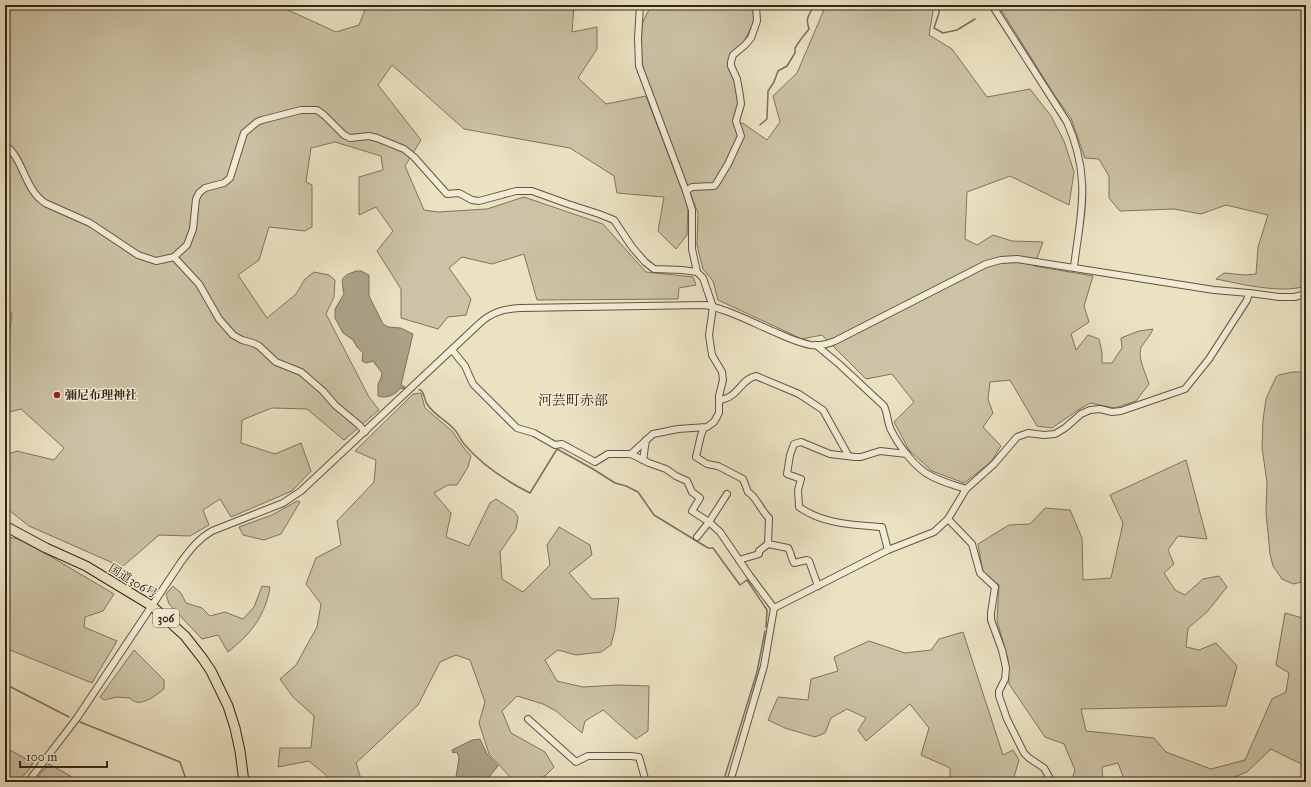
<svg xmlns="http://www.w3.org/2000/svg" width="1311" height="787" font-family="'IM FELL Great Primer','Noto Serif JP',serif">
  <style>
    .green { fill: #ccc2a5; stroke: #7f745e }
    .water { fill: #aca288; stroke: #7b705b }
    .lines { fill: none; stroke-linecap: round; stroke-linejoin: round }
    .stream { stroke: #7b705b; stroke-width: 1.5 }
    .minor-casing { stroke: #605542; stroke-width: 8 }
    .highway-casing { stroke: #322618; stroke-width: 11 }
    .minor { stroke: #f2ecd7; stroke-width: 6 }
    .highway { stroke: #ebe2c2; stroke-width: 9 }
    .poi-dot { fill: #8f2418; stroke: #f2ecd7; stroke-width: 1.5 }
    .labels { text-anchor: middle; stroke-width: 3; stroke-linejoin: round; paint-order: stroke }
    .shield { fill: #f2ecd7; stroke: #6c6151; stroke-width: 1 }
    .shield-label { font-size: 11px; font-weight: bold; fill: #322618 }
    .poi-label { font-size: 12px; font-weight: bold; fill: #322618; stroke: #f2ecd7; text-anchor: start }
    .street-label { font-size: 12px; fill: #322618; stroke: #f2ecd7 }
    .quarter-label { font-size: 14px; fill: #322618; stroke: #f2ecd7 }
  </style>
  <rect width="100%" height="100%" fill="#ebe2c2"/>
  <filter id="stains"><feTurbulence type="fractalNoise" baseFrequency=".005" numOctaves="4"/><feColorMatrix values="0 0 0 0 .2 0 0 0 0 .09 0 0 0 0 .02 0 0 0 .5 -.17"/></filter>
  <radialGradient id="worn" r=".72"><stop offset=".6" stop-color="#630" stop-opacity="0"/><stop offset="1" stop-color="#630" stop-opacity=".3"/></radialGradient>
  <!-- green -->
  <g class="green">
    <path d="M 5,5 L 286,5 L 288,10 L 336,32 L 359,25 L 367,5 L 574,5 L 572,32 L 597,27 L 597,49 L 578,78 L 606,104 L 646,96 L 688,206 L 687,235 L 676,249 L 658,231 L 664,197 L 617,193 L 614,176 L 570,148 L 464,129 L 392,65 L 378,85 L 421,140 L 405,166 L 424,210 L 438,212 L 487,209 L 524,197 L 603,224 L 646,272 L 693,277 L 696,285 L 679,288 L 678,299 L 537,300 L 524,254 L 492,264 L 462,257 L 449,268 L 471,299 L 466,315 L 448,317 L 438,329 L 401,318 L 401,289 L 377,251 L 393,231 L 376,207 L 359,215 L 359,177 L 383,170 L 381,156 L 335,142 L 311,148 L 306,182 L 312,185 L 312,227 L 305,231 L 269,227 L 259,260 L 238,275 L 267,318 L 296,294 L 305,279 L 314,272 L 329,275 L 335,280 L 334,297 L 326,314 L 369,397 L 379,410 L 344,440 L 307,409 L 272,408 L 242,420 L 241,443 L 275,454 L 301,443 L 311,471 L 292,491 L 231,517 L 220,499 L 203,510 L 209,525 L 190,536 L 159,535 L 122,567 L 29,526 L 5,507 L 5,455 L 17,451 L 54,460 L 64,448 L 21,409 L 5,413 L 5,371 L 12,313 L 5,313 Z"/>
    <path d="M 651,5 L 754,5 L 755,20 L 742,45 L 731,53 L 739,103 L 733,120 L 744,124 L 767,140 L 780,122 L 773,96 L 797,73 L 826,5 L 929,5 L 933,12 L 929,35 L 952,49 L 987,97 L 1030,89 L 1051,116 L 1064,141 L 1074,172 L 1069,205 L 1010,176 L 967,192 L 965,239 L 977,245 L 993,235 L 1012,241 L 1043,242 L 1034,266 L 1093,276 L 1084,306 L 1089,322 L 1071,334 L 1076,350 L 1088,335 L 1099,339 L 1102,352 L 1102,363 L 1112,363 L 1122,348 L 1121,338 L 1139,331 L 1153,329 C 1150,336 1146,340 1142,346 C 1136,355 1146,374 1149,384 L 1136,401 L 1115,408 L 1090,403 L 1078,410 L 1052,428 L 1037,426 L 1010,380 L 990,382 L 988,399 L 993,413 L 983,427 L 1001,446 L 991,462 L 964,483 L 932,471 L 909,450 L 894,422 L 914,402 L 892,374 L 866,379 L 822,335 L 802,339 L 718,300 L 713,281 L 703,269 L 697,245 L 698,213 L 644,73 L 641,55 L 642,24 Z"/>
    <path d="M 998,5 L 1306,5 L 1306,286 C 1281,294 1241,284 1216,279 L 1224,273 L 1245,275 L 1256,274 L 1258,247 L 1268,215 L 1226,205 L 1201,214 L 1174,209 L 1120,211 L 1109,198 L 1109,176 L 1099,159 L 1085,158 L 1071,118 L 1055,96 Z"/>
    <path d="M 1292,372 L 1306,372 L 1306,581 L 1293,584 L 1282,579 L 1273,566 L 1270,554 L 1266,512 L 1267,482 L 1262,448 L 1263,420 L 1266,399 L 1276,377 L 1279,375 Z"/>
    <path d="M 421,393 L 425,408 L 452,431 L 464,448 L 471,456 L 468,467 L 457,485 L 448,485 L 434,493 L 451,513 L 446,537 L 469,546 L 490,503 L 496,499 L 514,511 L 518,517 L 516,529 L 500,552 L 502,579 L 523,592 L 550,565 L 547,545 L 559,527 L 590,545 L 592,555 L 569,573 L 592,599 L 619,598 L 615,629 L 611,645 L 601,652 L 576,655 L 558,650 L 545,660 L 557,681 L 583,687 L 617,685 L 649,686 L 648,731 L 636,739 L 603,710 L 585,721 L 582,733 L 556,711 L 543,704 L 517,696 L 502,711 L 511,733 L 545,752 L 554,767 L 545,776 L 532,782 L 521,782 L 511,778 L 489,754 L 479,723 L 485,702 L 470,660 L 456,655 L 440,662 L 418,705 L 356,763 L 362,782 L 330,782 L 327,776 L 309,761 L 278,767 L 280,748 L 311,748 L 314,716 L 293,697 L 280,679 L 296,665 L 317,627 L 321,604 L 306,584 L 316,558 L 341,545 L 337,521 L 374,482 L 376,460 L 355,451 L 413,394 Z"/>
    <path d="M 1186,460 L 1207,539 L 1178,536 L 1168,550 L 1174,564 L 1164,573 L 1175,590 L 1185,595 L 1203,579 L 1219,576 L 1227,587 L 1207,612 L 1188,628 L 1186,647 L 1199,650 L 1216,643 L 1237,666 L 1226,706 L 1081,709 L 1086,731 L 1154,738 L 1166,752 L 1211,769 L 1245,760 L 1272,699 L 1286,692 L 1289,673 L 1276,665 L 1285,613 L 1306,619 L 1306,765 L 1305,766 L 1271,749 L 1247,772 L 1222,782 L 1125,782 L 1118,763 L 1102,767 L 1103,782 L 1071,782 L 1075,770 L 1064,744 L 1045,737 L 1009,684 L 1008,659 L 997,621 L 999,585 L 983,572 L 978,544 L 1009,525 L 1030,524 L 1045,508 L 1070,510 L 1082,538 L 1083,580 L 1111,578 L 1123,523 L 1110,495 Z"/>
    <path d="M 297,501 L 300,502 L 281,534 L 264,540 L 243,535 L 239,527 L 272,515 Z"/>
    <path d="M 5,536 L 18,539 L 50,556 L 114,594 L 103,611 L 85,617 L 84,627 L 117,641 L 92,683 L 5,648 Z"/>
    <path d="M 173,586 L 181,593 L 186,603 L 202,608 L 210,616 L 225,612 L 243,619 L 254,607 L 262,586 L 270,587 C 268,602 261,618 251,630 C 245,638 236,645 228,652 L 218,635 L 202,639 L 169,604 L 166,594 Z"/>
    <path d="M 963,632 L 1003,755 L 1013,750 L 1019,760 L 1014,777 L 1017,782 L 950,782 L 950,768 L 921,755 L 929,728 L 910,704 L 866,741 L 858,730 L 866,718 L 847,709 L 831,718 L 825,733 L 815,737 L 785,728 L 768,720 L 778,697 L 808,700 L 811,679 L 838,671 L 834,657 L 869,641 L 905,653 L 931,650 L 939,639 Z"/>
    <path d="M 134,650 L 164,680 L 164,689 C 155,696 139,709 130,698 L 117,697 L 104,700 L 100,697 Z"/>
    <path d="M 5,747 L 33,763 C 26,775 20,782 5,782 Z"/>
    <path d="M 49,764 L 76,779 L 86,782 L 34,782 Z"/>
  </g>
  <!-- water -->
  <g class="water">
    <path d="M 356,271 L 361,271 L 369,275 L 369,296 L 383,324 L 388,327 L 401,328 L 413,334 L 401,385 L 405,387 L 404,389 L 400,388 C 396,395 386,399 378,396 L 378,384 L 381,378 L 382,373 L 373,361 L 366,363 L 362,361 L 363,353 L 357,347 L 353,340 L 343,333 L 335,318 L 335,309 L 344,294 C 341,278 340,277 356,271 Z"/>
    <path d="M 480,739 L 487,754 L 498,766 L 485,782 L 455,782 L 458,765 L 459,757 L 457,752 L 453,753 L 452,750 L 472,740 Z"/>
  </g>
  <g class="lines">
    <!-- stream -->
    <g class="stream">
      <path d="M 939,5 L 939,13 L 934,28 L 943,33 L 957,30 L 975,19"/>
      <path d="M 760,125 L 767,119 L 768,91 L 774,82 L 778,71 L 787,66 L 795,53 L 795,48 L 801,39 L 809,29 C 805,17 809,16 814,5"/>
      <path d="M 419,390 L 421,390 C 425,394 424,399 427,404 C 434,415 446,420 454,429 C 458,433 460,439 464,444 C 483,466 504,480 530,493 L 557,449 L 593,469 L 615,483 L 626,486 L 638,492 L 654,515 L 708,548 L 713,548 L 740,585 L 747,580 L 767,610 L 766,627"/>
      <path d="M 5,684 L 69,717"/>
      <path d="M 80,722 L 180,762 L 187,782"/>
      <path d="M 725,776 L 757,672 L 765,631"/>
      <path d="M 733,779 L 736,780 L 735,782"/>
    </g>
    <!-- minor casing -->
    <g class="minor-casing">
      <g id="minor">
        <path d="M 992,5 L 1067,122 C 1075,140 1081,162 1082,182 C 1084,208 1077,240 1074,267"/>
        <path d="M 5,145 C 24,159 24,189 45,203 L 90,223 L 138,255 L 156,261 L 174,257 L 187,245 L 193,229 L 196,199 L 199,193 L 205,188 L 224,183 L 230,178 L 244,133 L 257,122 L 262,120 L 301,110 L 317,110 L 324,115 L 344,135 L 350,138 L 369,136 L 377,138 L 404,149 L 414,157 L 447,194 L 459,193 L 472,200 L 479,201 L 516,191 L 532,191 L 568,204 L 599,214 L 614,220 L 632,247 L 645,262 L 654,269 L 682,270 L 697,272"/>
        <path d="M 686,191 L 692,187 L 714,186 L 716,184 L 728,164 L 741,136 L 736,121 L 741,104 L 740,96 L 737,79 L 731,66 L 731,62 L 733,55 L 745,45 L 751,38 L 757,21 L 756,5"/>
        <path d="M 174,257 L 199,284 L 219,319 L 233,335 L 242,340 L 253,343 L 259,346 L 276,362 L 301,372 L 323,391 L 335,405 L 359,425 L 365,432"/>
        <path d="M 816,345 L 839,364 L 884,406 C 888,414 887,422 891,430 C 899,446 915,468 931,476 C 942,482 954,485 966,489"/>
        <path d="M 452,350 L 465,366 L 473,384 L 517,428 L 534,433 L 555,445 L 562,444 L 595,462 L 608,454 L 631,454 L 649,463 L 666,469 L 676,476 L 687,481 L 692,492 L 700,498 L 692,511 L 709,522 L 720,532 L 750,576 L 774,608 L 764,666 L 730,782"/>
        <path d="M 720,400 C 723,399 726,399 729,397 C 739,392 744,378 756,376 L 799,394 L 823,410 L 847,453 L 848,455"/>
        <path d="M 704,428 L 701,435 L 696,457 L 707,464 L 718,466 L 743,479 L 748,492 C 756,496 761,511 769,518 L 768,544 L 759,551 L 759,554 L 739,560"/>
        <path d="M 631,454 L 653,434 L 678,429 L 707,427 L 714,422 L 719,413 L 719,396 L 723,380 L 722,372 L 712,355 L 709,335 L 713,307 L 703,278 L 697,272 L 692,249 L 692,210 L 686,191 L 639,66 L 638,38 L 640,5"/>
        <path d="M 643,460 L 646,440"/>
        <path d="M 948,519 L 972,544 L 980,573 L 995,587 L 991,613 L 991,620 L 1002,650 L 1006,668 L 1005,679 L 999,691 L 999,696 L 1007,719 L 1024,753 L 1029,758 L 1044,768 L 1052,782"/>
        <path d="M 697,537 L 709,522 L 727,494"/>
        <path d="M 768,544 L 788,548 C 791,552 791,558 794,563 L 807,560 L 809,561 L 818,586"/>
        <path d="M 888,550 L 882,527 C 853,525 823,524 799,507 L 798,490 L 801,479 L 787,474 L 790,455 L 794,444 L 801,442 L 830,454 L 855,457 L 861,457 L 880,451 L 907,454"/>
        <path d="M 774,608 L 888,550 L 934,532 L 948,519 L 966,489 L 994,464 L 1017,437 L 1028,433 L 1044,435 L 1055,434 L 1065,428 L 1081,414 L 1090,410 L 1100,409 L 1112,412 L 1121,411 L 1185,389 L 1209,359 L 1247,300 L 1249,293"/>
        <path d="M 528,719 L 576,762 L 588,756 L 631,756 L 639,757 L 646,782"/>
        <path d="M 28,782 L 77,718 L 181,562 C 190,550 198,539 212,531 L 283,503 L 301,491 L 480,323 C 492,312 504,309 520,308 L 705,305 C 730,310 753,323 777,333 C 788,338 799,343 811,345 C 819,346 828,344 835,341 L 986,264 L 1001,260 L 1017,259 L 1214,290 L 1249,293 L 1279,297 L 1294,297 L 1306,294"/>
      </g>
    </g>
    <!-- highway casing -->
    <g class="highway-casing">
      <path id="highway" d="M 5,526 L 46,548 L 86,566 L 152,606 L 185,636 L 203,659 L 211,671 L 228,706 L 235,728 L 240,751 L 244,782"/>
    </g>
    <!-- minor -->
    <use href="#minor" class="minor"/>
    <!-- highway -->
    <use href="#highway" class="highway"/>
  </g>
  <!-- markers -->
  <circle class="poi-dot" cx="57" cy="395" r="4"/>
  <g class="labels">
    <!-- shield labels -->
    <rect class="shield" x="153" y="609" width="26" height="18" rx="3"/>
    <g class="shield-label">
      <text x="166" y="622">306</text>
    </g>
    <!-- poi labels -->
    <g class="poi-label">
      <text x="65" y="399">彌尼布理神社</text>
    </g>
    <!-- street labels -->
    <g class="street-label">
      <text transform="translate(133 581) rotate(31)" y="4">国道306号</text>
    </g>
    <!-- quarter labels -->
    <g class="quarter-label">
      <text x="573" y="405">河芸町赤部</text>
    </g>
  </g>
  <!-- margin -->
  <rect width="1311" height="787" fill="none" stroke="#ebe2c2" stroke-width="20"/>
  <rect x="6" y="6" width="1299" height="775" fill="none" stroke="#322618" stroke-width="2"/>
  <rect x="10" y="10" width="1291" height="767" fill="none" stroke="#322618"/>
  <!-- scale -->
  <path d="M20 761v6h87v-6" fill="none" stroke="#322618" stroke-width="2"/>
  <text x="26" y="761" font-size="12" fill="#322618" stroke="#f2ecd7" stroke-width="3" paint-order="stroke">100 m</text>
  <rect width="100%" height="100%" filter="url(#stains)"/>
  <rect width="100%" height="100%" fill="url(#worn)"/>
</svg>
